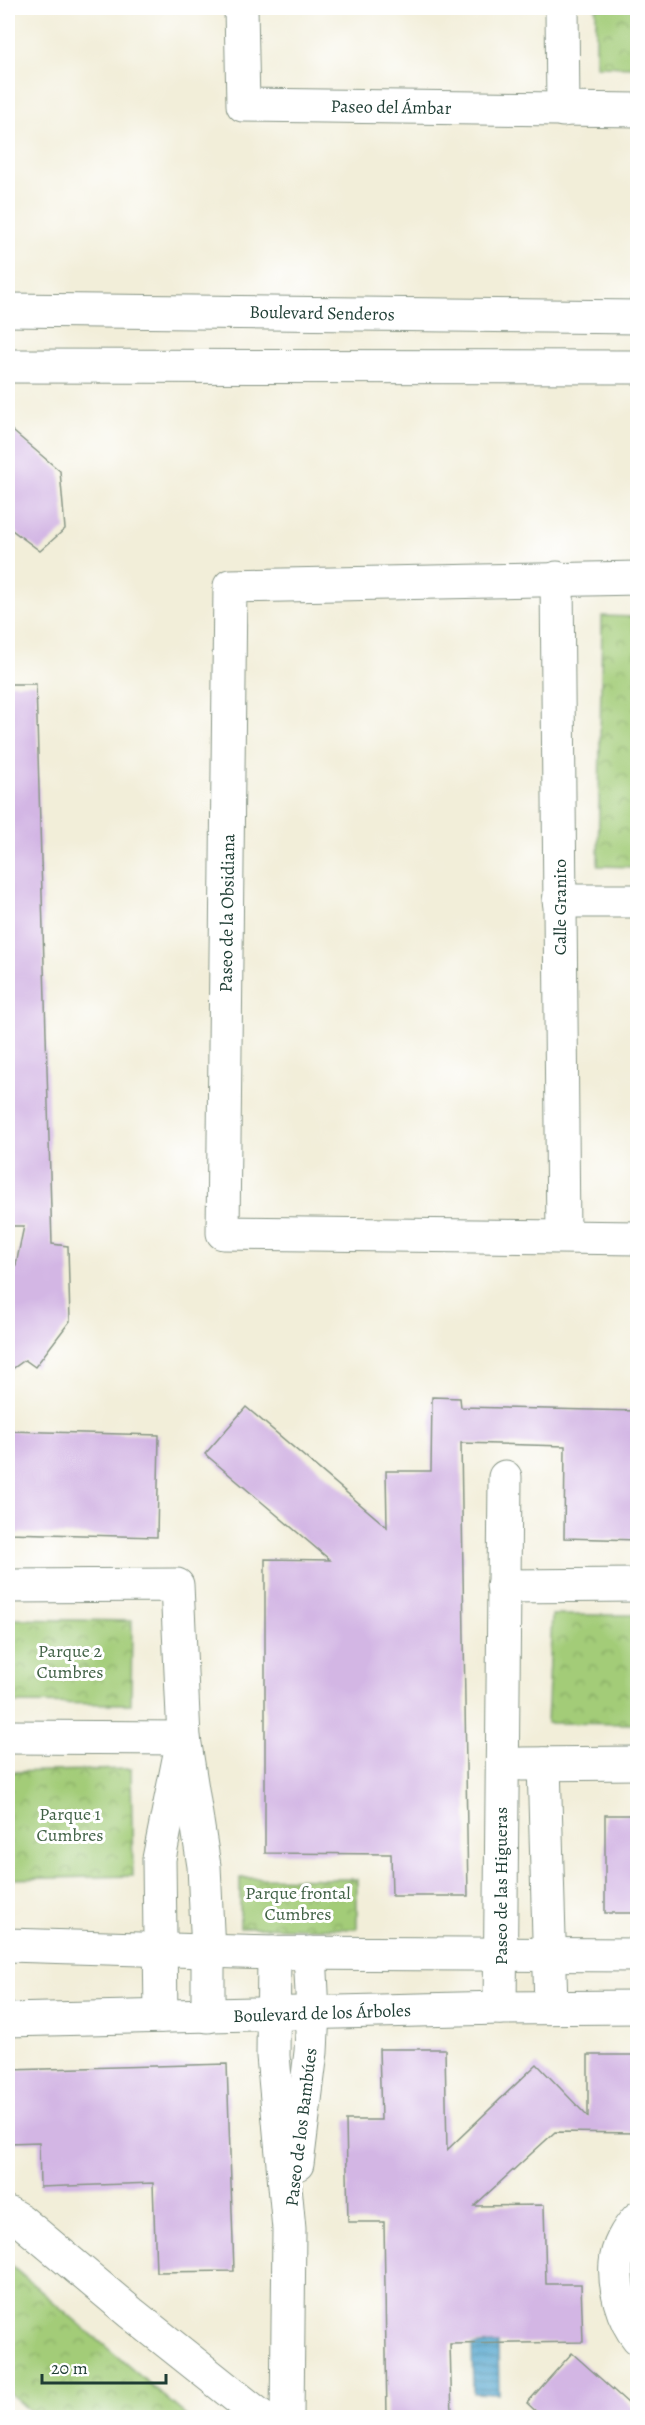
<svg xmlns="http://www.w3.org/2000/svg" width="645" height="2425" font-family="Alegreya,serif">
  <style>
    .park { fill: url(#park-crowns); stroke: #618456; stroke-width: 1.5 }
    .water { fill: url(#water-rules); stroke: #387180; stroke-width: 1.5 }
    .building { fill: #d3b6e4 }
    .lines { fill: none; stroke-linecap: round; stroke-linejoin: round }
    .minor-casing { stroke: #889686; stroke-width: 35 }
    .major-casing { stroke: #889686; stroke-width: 35 }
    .minor { stroke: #fff; stroke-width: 33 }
    .major { stroke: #fff; stroke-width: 33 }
    .labels { text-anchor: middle; stroke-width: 6; stroke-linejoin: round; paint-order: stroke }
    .street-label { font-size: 18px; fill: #1f3d34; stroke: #fff }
    .park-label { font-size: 18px; fill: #406145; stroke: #fff }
  </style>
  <defs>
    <pattern id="park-crowns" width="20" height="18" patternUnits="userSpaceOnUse" patternTransform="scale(1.5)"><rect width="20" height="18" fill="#a3cc78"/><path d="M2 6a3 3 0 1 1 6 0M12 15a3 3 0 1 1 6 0" fill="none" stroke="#84a763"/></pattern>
    <pattern id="water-rules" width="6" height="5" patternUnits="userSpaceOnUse" patternTransform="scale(1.5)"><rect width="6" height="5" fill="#52a5cd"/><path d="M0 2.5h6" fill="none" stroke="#4388a7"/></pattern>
  </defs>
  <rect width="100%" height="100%" fill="#fff"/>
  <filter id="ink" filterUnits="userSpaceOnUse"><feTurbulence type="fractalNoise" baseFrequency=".0167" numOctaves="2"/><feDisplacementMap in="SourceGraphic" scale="12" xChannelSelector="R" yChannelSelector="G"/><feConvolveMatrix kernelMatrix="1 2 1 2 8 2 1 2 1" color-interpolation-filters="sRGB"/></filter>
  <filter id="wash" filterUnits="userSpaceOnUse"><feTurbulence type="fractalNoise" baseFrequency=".008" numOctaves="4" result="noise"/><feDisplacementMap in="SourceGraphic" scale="24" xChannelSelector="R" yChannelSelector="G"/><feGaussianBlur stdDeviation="1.35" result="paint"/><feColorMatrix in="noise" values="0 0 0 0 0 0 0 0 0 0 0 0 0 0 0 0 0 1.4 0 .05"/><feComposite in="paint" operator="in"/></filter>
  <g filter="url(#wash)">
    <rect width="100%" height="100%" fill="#f2eed9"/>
    <!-- park -->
    <g class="park">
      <path d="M 596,8 L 637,8 L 637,67 L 596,66 Z"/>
      <path d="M 602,616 L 637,617 L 637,867 L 598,866 Z"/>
      <path d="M 552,1615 L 637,1615 L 637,1724 L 547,1723 Z"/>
      <path d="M 8,1619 L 132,1621 L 131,1704 L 8,1703 Z"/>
      <path d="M 131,1769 L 133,1876 L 8,1879 L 8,1772 Z"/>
      <path d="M 240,1878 L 357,1879 L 357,1929 L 240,1927 Z"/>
      <path d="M 8,2263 L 188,2417 L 37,2417 L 8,2392 Z"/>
    </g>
    <!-- water -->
    <path class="water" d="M 498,2343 L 499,2394 L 473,2393 L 472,2346 Z"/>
    <g id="blocks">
      <!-- building -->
      <g class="building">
        <path d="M 8,427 L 60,471 L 65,529 L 40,551 L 8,527 Z"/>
        <path d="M 8,684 L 36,684 L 52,1244 L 68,1246 L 70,1321 L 35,1367 L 25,1360 L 8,1372 L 8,1303 L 24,1226 L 8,1226 Z"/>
        <path d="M 432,1397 L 460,1398 L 461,1407 L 638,1411 L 638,1540 L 564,1538 L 565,1446 L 461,1443 L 468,1896 L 392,1896 L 391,1854 L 265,1853 L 265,1559 L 330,1560 L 205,1454 L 246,1407 L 387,1527 L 386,1471 L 431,1471 Z"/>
        <path d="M 8,1431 L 159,1435 L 157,1537 L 8,1533 Z"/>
        <rect x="605" y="1815" width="33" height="98"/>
        <path d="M 379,2049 L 445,2049 L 447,2150 L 537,2064 L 588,2117 L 588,2055 L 638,2055 L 638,2133 L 555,2132 L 474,2206 L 544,2205 L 546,2284 L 581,2284 L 583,2342 L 450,2344 L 452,2418 L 387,2418 L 384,2222 L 348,2222 L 346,2120 L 381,2120 Z"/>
        <path d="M 227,2064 L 234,2271 L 156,2272 L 153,2183 L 40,2187 L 39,2142 L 8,2143 L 8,2070 Z"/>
        <path d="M 572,2353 L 638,2412 L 638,2418 L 543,2418 L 527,2403 Z"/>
      </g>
    </g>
  </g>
  <g filter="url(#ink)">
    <use href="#blocks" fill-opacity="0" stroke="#889686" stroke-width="1.5"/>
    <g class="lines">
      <!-- minor casing -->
      <g class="minor-casing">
        <g id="minor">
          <path d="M 241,8 L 243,105 L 638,110"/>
          <path d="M 562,8 L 563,110"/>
          <path d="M 557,578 L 563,1236"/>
          <path d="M 638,578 L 230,586 L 223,1233 L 638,1238"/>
          <path d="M 559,901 L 638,901"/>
          <path d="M 8,1586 L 177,1585 L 184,1738 L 204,1866 L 208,1952 L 208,2016"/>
          <path d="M 503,1586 L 638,1585"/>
          <path d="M 8,1737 L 184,1738"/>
          <path d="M 522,1764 L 638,1763"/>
          <path d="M 544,1764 L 551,2007"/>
          <path d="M 274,1953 L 273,2056 L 289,2229 L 287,2418"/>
          <path d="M 500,2008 L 505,1477"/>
          <path d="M 161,2016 L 159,1859 L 179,1759"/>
          <path d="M 297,2164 L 311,2052 L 313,2012 L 310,1953"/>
          <path d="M 8,2213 L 20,2220 L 131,2313 L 263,2418"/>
          <path d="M 638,2218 C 627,2230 617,2247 616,2263 C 614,2287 622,2319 638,2338"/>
        </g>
      </g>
      <!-- major casing -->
      <g class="major-casing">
        <g id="major">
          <path d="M 8,310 L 638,317"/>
          <path d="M 8,366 L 638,367"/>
          <path d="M 8,1945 L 274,1953 L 638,1955"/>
          <path d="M 8,2020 L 500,2008 L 638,2007"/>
        </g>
      </g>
      <!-- minor -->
      <use href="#minor" class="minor"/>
      <!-- major -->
      <use href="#major" class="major"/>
    </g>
  </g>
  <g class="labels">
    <!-- street labels -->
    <g class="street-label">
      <text transform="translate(391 107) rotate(1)" y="6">Paseo del Ámbar</text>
      <text transform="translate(322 313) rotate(1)" y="6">Boulevard Senderos</text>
      <text transform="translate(560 907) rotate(-90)" y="6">Calle Granito</text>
      <text transform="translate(227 913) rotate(-89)" y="6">Paseo de la Obsidiana</text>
      <text transform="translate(501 1886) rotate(-90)" y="6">Paseo de las Higueras</text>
      <text transform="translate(322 2013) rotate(-2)" y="6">Boulevard de los Árboles</text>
      <text transform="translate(301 2127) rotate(-83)" y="6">Paseo de los Bambúes</text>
    </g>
    <!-- park labels -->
    <g class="park-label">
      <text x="70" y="1657">Parque 2<tspan x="70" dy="21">Cumbres</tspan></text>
      <text x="70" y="1820">Parque 1<tspan x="70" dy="21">Cumbres</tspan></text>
      <text x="298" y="1899">Parque frontal<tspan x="298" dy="21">Cumbres</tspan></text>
    </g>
  </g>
  <!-- margin -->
  <rect width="645" height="2425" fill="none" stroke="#fff" stroke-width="30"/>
  <!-- scale -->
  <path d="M42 2374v9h124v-9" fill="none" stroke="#1f3d34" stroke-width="3"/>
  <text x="51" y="2374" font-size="18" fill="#1f3d34" stroke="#ffffff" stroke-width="4.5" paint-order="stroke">20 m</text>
</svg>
